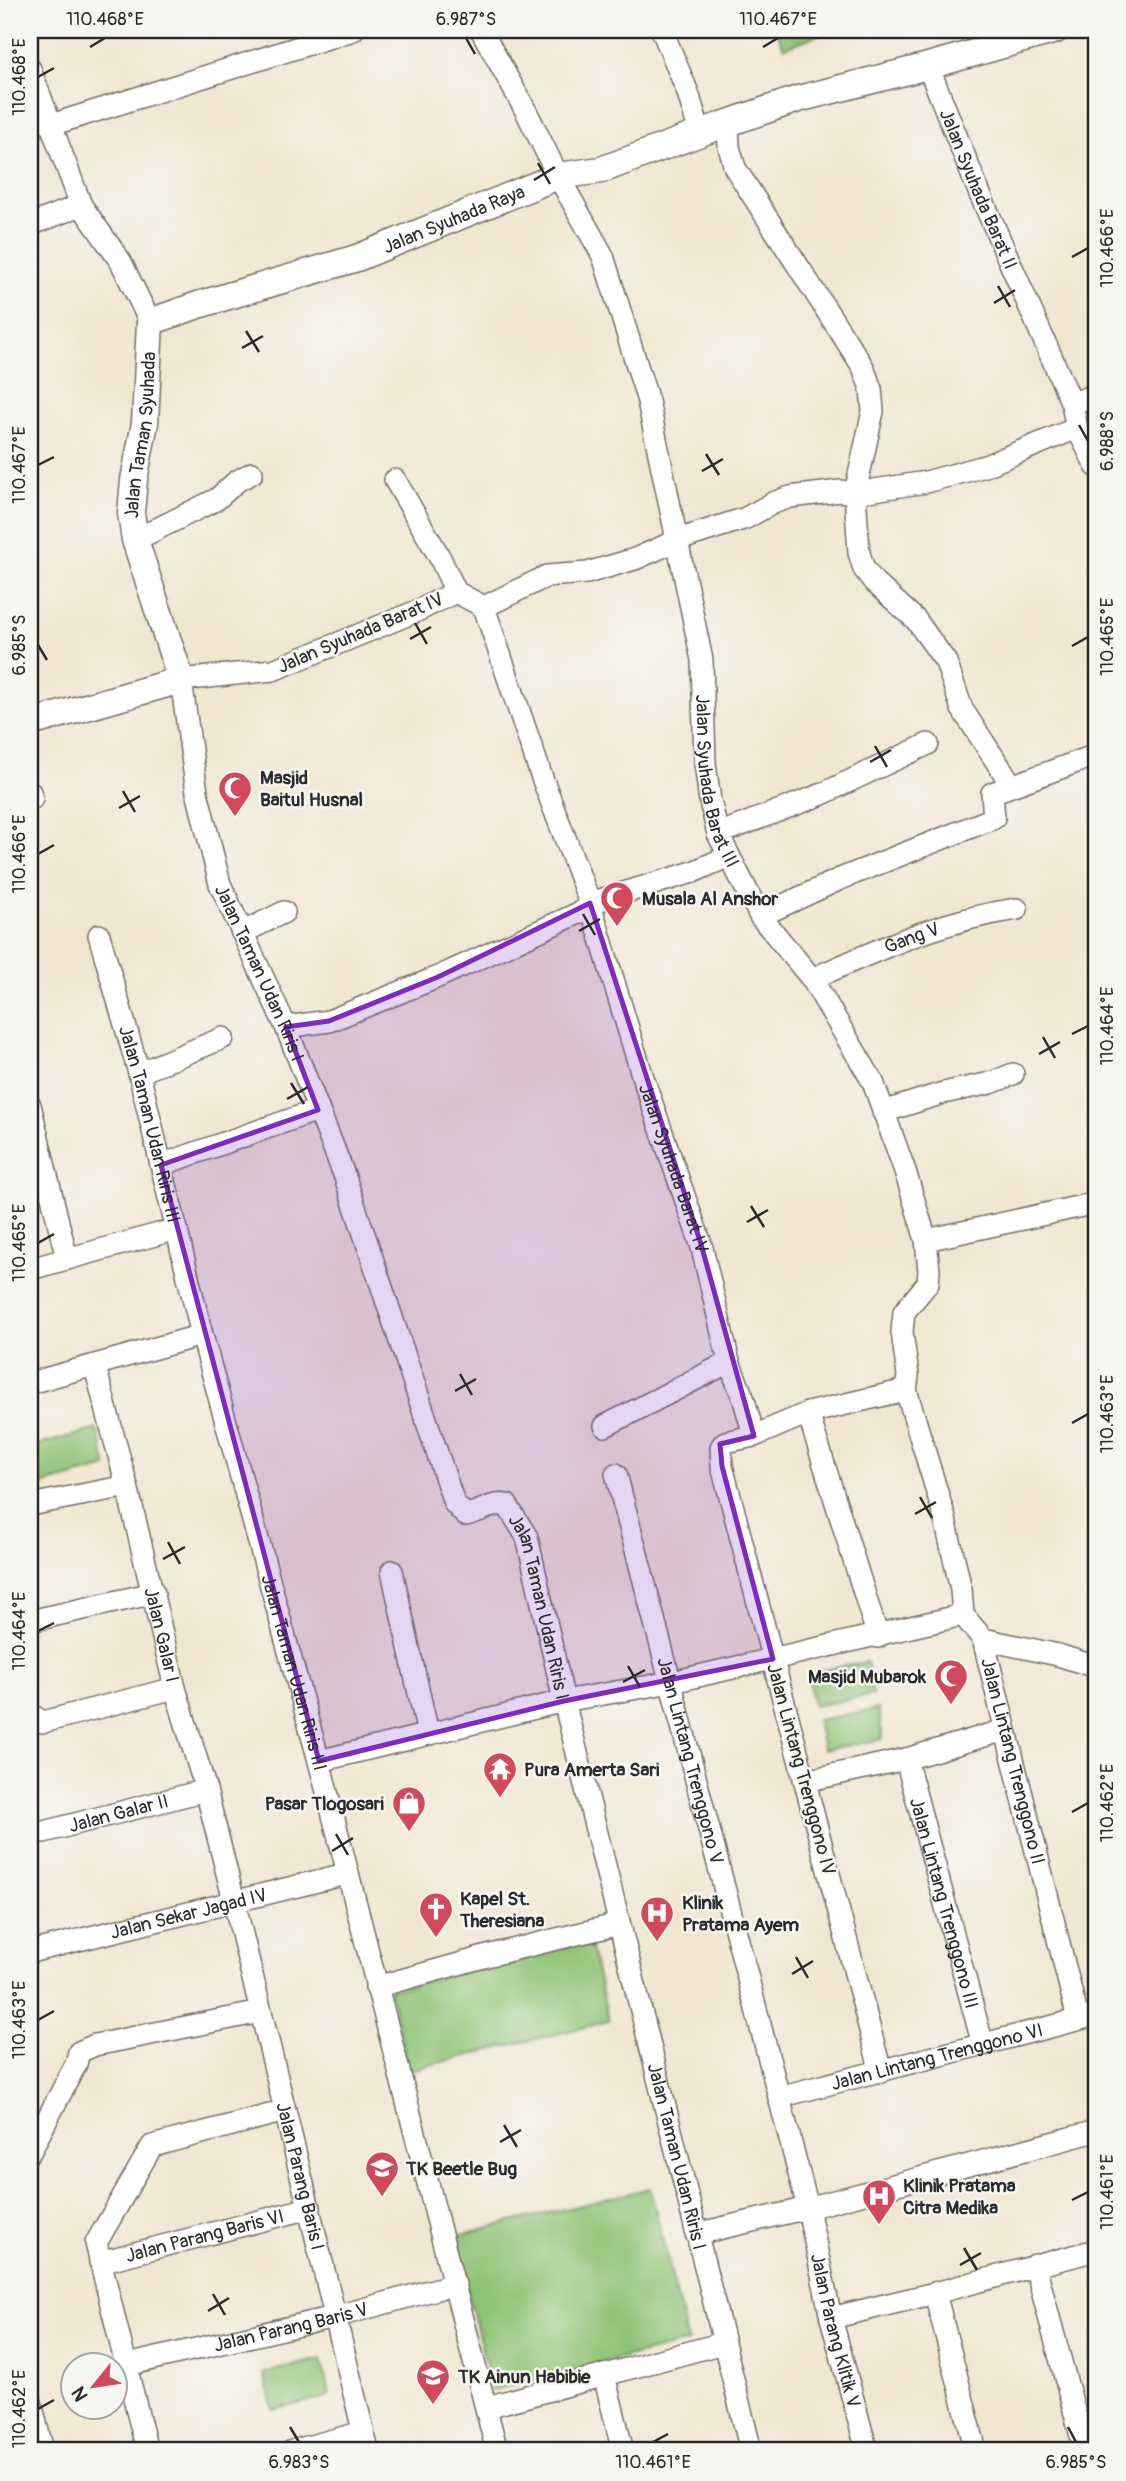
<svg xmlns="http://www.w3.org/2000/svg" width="1126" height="2481" font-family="Pangolin,sans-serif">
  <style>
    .green { fill: #8fc374; stroke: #5d7750; stroke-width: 2 }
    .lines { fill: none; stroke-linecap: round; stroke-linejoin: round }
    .minor-casing { stroke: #706d65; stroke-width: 24 }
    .tertiary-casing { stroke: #706d65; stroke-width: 29 }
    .minor { stroke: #fff; stroke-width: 21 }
    .tertiary { stroke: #fff; stroke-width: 26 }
    .marked { fill: #7b2cbf; fill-opacity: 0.2; stroke: #7b2cbf; stroke-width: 5; stroke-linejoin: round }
    .ticks { fill: none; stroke: #2b2b2b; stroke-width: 2.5 }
    .labels { text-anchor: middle; stroke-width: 5; stroke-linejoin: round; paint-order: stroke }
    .street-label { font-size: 19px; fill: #2b2b2b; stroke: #f6f6f2 }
    .poi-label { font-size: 19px; font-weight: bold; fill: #2b2b2b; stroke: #f6f6f2; text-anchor: start }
    .neatline { fill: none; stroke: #2b2b2b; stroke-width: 2.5 }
    .ticks-label { font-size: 18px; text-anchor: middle; fill: #2b2b2b }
  </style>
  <rect width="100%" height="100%" fill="#f6f6f2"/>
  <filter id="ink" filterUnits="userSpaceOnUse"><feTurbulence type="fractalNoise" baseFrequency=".0143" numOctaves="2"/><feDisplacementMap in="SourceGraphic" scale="14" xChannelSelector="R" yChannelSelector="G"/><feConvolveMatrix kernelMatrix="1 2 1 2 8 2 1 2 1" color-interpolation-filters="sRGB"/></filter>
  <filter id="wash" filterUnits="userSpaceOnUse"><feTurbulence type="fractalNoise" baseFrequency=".00686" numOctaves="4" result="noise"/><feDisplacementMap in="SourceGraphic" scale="28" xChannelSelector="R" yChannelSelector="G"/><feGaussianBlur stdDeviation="1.57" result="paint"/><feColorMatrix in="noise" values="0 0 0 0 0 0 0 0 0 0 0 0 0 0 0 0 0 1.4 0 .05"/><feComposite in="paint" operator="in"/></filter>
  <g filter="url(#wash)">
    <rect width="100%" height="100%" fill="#f1e7d1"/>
    <!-- green -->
    <g class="green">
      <path d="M 776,30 L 830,30 L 784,48 Z"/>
      <path d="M 97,1429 L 107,1467 L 30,1488 L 30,1447 Z"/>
      <path d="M 867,1662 L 873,1695 L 813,1706 L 807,1673 Z"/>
      <path d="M 878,1709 L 883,1739 L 823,1750 L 817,1720 Z"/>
      <path d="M 589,1941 L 609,2021 L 409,2070 L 389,1990 Z"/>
      <path d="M 650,2188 L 688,2342 L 492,2390 L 454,2236 Z"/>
      <path d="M 321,2359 L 330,2396 L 273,2410 L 264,2373 Z"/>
    </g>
  </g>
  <g filter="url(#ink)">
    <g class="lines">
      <!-- minor casing -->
      <g class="minor-casing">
        <g id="minor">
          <path id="s1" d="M 481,30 L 527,113 L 558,176 L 603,256 L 648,401 L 702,660 L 705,763 L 710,801 L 718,834 L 760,916 L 812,979 L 873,1082 L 905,1171 L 926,1240 L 929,1271 L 928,1283 L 904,1312 L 902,1332 L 908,1376 L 906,1390 L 944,1515 L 961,1589 L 963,1615 L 983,1639 L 1078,2019"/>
          <path d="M 662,30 L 688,93 L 700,133"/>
          <path id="s2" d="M 928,66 L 979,192 L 1072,404 L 1077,428 L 1096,466"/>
          <path d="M 30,69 L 81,205"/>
          <path d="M 728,123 L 729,147 L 735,168 L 863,367 L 871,389 L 873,411 L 855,493 L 859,553 L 864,569 L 874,582 L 916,620 L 946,662 L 962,709 L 1011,784"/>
          <path d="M 51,125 L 353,30"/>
          <path d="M 30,225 L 81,205 L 121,262 L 150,322"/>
          <path d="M 1072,404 L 1096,394"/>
          <path id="s3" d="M 395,480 L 439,556 L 456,592 L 484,607 L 541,775 L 590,903 L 643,1078 L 701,1244 L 729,1362 L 744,1400 L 754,1436"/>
          <path d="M 135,540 L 217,499 L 237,481 L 252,473"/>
          <path id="s4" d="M 456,592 L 417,611 L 273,670 L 181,680 L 197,792 L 220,884 L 286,1027 L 345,1177 L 454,1503 L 465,1515 C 479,1513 493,1502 507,1505 L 527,1537 L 564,1701 L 751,2451"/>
          <path d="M 484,607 L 547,576 L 587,573 L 635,559 L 678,540 L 746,518 L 773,503 L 790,497 L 840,491 L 855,493 L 926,482 L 985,466 L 1077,428"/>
          <path d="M 30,792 L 32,799 L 30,800"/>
          <path d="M 718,834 L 820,795 L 928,744"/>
          <path d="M 760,916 L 840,879 L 994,818 L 992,793 L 1096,755"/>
          <path d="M 242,933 L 284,912"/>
          <path id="s5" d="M 99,935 L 139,1073 L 202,1335 L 319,1761 L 497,2451"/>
          <path id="s6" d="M 812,979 C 882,948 941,920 1017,909"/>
          <path d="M 286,1027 L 329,1021 L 438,977 L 581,912 L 590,903 L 693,872 L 729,856"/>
          <path d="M 139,1073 L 223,1038"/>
          <path d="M 30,1105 L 67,1259"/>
          <path d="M 883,1112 L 943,1093 L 991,1083 L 1013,1074"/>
          <path d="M 161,1165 L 318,1110"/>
          <path d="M 926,1240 L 1096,1203"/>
          <path d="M 30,1269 L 177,1229"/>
          <path id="s7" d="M 95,1367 L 127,1486 L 175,1688 L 206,1790 L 234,1901 L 368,2451"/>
          <path d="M 30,1383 L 202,1335"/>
          <path d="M 808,1413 L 878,1637"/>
          <path d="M 605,1426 L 729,1362"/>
          <path id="s8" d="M 616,1474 L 808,2208 L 831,2318 L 867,2451"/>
          <path d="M 30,1505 L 127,1486"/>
          <path d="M 392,1571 L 428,1734"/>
          <path d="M 30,1621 L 154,1593"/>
          <path d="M 983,1639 L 1058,1655 L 1096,1667"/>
          <path d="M 30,1714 L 43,1722 L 175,1688"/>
          <path id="s9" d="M 906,1759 L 983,2045"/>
          <path d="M 319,1761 L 564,1701 L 672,1682 L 963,1615"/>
          <path d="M 805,1781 L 906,1759 L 1005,1730"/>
          <path id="s10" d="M 30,1831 L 44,1832 L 206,1790"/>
          <path id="s11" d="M 30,1952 L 346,1874"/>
          <path d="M 376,1987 L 491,1955 L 619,1924"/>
          <path d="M 881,2072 L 722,1466 L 721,1447 L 725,1442 L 754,1436 L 808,1413 L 906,1390"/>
          <path id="s12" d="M 779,2097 L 1096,2015"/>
          <path d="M 30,2152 L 76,2064 L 79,2052 L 95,2045 L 261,2012"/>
          <path d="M 696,2234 L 808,2208 L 1096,2131"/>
          <path id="s13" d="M 100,2262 L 310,2208"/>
          <path d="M 1035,2265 L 1085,2451"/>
          <path d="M 935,2293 L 976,2451"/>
          <path d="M 831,2318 L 935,2293 L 1096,2250"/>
          <path id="s14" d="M 127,2365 L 334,2317 L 455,2284"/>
          <path d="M 604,2375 L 623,2451"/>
          <path d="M 30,2399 L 43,2451"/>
          <path d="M 487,2407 L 723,2343"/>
          <path d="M 147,2451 L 96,2243 L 152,2146 L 285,2111"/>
          <path d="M 292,2451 L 363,2432"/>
        </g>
      </g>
      <!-- tertiary casing -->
      <g class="tertiary-casing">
        <g id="tertiary">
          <path id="s15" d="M 30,723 L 181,680 L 135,540 L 131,513 L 134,480 L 145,423 L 150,322 L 198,305 L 357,258 L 558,176 L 601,170 L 722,125 L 798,99 L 928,66 L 1056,30"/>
        </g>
      </g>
      <!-- minor -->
      <use href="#minor" class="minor"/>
      <!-- tertiary -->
      <use href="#tertiary" class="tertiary"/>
    </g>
  </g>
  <!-- marked area -->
  <path class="marked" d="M 590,903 L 701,1244 L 754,1436 L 720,1444 L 722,1466 L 773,1659 L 564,1701 L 319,1761 L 161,1165 L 318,1110 L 286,1027 L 329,1021 L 438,977 Z"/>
  <!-- ticks -->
  <path class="ticks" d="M 466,38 L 475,54M 90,47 L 105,38M 763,47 L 778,38M 38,77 L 54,68M 538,163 L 550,184M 534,180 L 555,167M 1072,257 L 1088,248M 998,286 L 1010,307M 994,303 L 1015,290M 246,331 L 259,352M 242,348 L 263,336M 1079,425 L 1088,441M 706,454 L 719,475M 38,465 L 54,457M 702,471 L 723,459M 415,623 L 427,644M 410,639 L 431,627M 38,645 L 47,660M 1072,646 L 1088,637M 875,746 L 887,767M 870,762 L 891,750M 123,791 L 135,812M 119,808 L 140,796M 38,854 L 54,845M 583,914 L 595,935M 579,931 L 600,919M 1072,1034 L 1088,1026M 1043,1037 L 1055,1058M 1039,1054 L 1060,1042M 291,1083 L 304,1104M 287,1099 L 308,1087M 751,1206 L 764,1227M 747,1222 L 768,1210M 38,1243 L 54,1234M 460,1374 L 472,1395M 455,1391 L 476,1379M 1072,1423 L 1088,1414M 920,1497 L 932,1518M 915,1514 L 936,1502M 168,1542 L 180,1564M 163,1559 L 185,1547M 38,1631 L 54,1623M 628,1666 L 640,1687M 623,1682 L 645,1670M 1072,1812 L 1088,1803M 336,1834 L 348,1855M 332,1851 L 353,1838M 796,1957 L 808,1978M 792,1974 L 813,1961M 38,2020 L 54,2011M 504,2125 L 517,2147M 500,2142 L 521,2130M 1072,2200 L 1088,2192M 964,2248 L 977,2270M 960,2265 L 981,2253M 213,2294 L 225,2315M 208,2311 L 229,2298M 38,2409 L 54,2400M 290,2427 L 299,2442M 1068,2427 L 1076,2442M 653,2442 L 668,2434"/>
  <!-- icons -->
  <defs>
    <g id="mosque-pin" transform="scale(1.75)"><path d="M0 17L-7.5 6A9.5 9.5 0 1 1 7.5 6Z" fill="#d1495b" stroke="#f6f6f2"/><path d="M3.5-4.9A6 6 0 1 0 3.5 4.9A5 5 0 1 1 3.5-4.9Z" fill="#fff"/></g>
    <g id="temple-pin" transform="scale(1.75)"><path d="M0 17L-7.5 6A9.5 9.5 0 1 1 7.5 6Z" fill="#d1495b" stroke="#f6f6f2"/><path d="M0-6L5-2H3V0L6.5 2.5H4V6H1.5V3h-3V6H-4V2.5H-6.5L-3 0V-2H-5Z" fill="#fff"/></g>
    <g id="shop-pin" transform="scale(1.75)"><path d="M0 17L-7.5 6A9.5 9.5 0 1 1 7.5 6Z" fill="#d1495b" stroke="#f6f6f2"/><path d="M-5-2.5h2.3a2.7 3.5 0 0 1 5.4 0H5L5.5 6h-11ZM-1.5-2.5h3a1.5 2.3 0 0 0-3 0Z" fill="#fff"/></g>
    <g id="church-pin" transform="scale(1.75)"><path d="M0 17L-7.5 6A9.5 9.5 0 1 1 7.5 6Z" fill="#d1495b" stroke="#f6f6f2"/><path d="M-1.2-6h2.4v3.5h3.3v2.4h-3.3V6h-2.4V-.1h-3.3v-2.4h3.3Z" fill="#fff"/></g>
    <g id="hospital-pin" transform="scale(1.75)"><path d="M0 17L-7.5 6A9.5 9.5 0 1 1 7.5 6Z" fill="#d1495b" stroke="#f6f6f2"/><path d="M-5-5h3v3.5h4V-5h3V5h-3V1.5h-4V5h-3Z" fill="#fff"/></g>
    <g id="school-pin" transform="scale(1.75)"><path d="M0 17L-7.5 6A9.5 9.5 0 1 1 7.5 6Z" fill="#d1495b" stroke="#f6f6f2"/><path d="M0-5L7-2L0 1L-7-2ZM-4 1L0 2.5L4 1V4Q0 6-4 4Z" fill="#fff"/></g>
  </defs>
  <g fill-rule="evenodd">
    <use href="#mosque-pin" x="235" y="788"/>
    <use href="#mosque-pin" x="617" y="898"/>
    <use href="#mosque-pin" x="951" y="1676"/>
    <use href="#temple-pin" x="500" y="1769"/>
    <use href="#shop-pin" x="409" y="1803"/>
    <use href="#church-pin" x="436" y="1909"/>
    <use href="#hospital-pin" x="657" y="1913"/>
    <use href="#school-pin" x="382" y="2168"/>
    <use href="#hospital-pin" x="879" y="2196"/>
    <use href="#school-pin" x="433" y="2376"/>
  </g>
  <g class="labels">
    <!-- street labels -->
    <g class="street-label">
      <text dy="7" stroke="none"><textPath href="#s2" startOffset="133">Jalan Syuhada Barat II</textPath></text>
      <text dy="7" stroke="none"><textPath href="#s15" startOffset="845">Jalan Syuhada Raya</textPath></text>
      <text dy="7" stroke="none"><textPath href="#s15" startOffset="410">Jalan Taman Syuhada</textPath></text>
      <text transform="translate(360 632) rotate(-23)" y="7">Jalan Syuhada Barat IV</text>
      <text dy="7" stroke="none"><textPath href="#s1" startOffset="796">Jalan Syuhada Barat III</textPath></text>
      <text dy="7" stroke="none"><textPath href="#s6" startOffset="108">Gang V</textPath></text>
      <text dy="7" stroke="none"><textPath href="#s4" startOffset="597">Jalan Taman Udan Riris I</textPath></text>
      <text dy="7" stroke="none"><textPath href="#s5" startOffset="196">Jalan Taman Udan Riris III</textPath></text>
      <text dy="7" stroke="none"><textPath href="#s3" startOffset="752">Jalan Syuhada Barat IV</textPath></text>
      <text dy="7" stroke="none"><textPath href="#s4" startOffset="1330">Jalan Taman Udan Riris I</textPath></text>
      <text dy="7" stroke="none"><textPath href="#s7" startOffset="276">Jalan Galar I</textPath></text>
      <text dy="7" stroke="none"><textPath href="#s5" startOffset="763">Jalan Taman Udan Riris III</textPath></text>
      <text dy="7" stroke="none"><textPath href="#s8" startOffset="296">Jalan Lintang Trenggono V</textPath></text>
      <text dy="7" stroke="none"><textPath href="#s1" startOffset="1858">Jalan Lintang Trenggono II</textPath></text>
      <text transform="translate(802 1769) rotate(75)" y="7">Jalan Lintang Trenggono IV</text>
      <text dy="7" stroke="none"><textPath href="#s10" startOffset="91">Jalan Galar II</textPath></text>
      <text dy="7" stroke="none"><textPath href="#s9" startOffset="149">Jalan Lintang Trenggono III</textPath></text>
      <text dy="7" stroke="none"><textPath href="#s11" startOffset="163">Jalan Sekar Jagad IV</textPath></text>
      <text dy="7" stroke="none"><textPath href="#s12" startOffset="163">Jalan Lintang Trenggono VI</textPath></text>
      <text dy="7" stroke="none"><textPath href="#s4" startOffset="1897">Jalan Taman Udan Riris I</textPath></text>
      <text dy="7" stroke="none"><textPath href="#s7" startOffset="835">Jalan Parang Baris I</textPath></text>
      <text dy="7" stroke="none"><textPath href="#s13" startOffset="108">Jalan Parang Baris VI</textPath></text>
      <text dy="7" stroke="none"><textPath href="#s14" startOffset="168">Jalan Parang Baris V</textPath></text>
      <text dy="7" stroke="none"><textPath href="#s8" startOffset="884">Jalan Parang Klitik V</textPath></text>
    </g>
    <!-- poi labels -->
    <g class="poi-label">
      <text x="260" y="784">Masjid<tspan x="260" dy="22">Baitul Husnal</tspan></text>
      <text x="642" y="905">Musala Al Anshor</text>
      <text x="926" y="1683" text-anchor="end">Masjid Mubarok</text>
      <text x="524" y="1776">Pura Amerta Sari</text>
      <text x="384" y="1810" text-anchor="end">Pasar Tlogosari</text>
      <text x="460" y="1905">Kapel St.<tspan x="460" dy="22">Theresiana</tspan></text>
      <text x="682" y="1909">Klinik<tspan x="682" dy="22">Pratama Ayem</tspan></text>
      <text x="406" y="2175">TK Beetle Bug</text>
      <text x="903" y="2192">Klinik Pratama<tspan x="903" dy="22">Citra Medika</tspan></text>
      <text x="458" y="2383">TK Ainun Habibie</text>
    </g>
  </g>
  <!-- margin -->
  <rect width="1126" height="2481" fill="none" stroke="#f6f6f2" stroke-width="77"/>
  <!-- north arrow -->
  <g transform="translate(94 2386) rotate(240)"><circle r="33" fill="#f6f6f2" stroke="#a5a5a2" stroke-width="2"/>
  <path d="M0-5L12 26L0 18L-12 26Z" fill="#d1495b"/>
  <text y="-10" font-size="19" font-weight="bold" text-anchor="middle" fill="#2b2b2b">N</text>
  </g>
  <rect x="38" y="38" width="1050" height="2404" class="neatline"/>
  <g class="ticks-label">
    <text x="105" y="25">110.468°E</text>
    <text x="466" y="25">6.987°S</text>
    <text x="778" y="25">110.467°E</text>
    <text transform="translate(19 77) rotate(-90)" y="6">110.468°E</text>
    <text transform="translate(1107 248) rotate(-90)" y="6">110.466°E</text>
    <text transform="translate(1107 441) rotate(-90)" y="6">6.988°S</text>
    <text transform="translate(19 465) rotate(-90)" y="6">110.467°E</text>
    <text transform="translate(1107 637) rotate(-90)" y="6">110.465°E</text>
    <text transform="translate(19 645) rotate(-90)" y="6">6.985°S</text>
    <text transform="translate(19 854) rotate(-90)" y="6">110.466°E</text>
    <text transform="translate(1107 1026) rotate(-90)" y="6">110.464°E</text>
    <text transform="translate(19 1243) rotate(-90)" y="6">110.465°E</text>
    <text transform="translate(1107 1414) rotate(-90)" y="6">110.463°E</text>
    <text transform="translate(19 1631) rotate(-90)" y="6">110.464°E</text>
    <text transform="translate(1107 1803) rotate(-90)" y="6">110.462°E</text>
    <text transform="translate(19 2020) rotate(-90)" y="6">110.463°E</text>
    <text transform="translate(1107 2192) rotate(-90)" y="6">110.461°E</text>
    <text transform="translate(19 2409) rotate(-90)" y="6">110.462°E</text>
    <text x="299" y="2468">6.983°S</text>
    <text x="653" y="2468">110.461°E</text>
    <text x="1076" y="2468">6.985°S</text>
  </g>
</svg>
